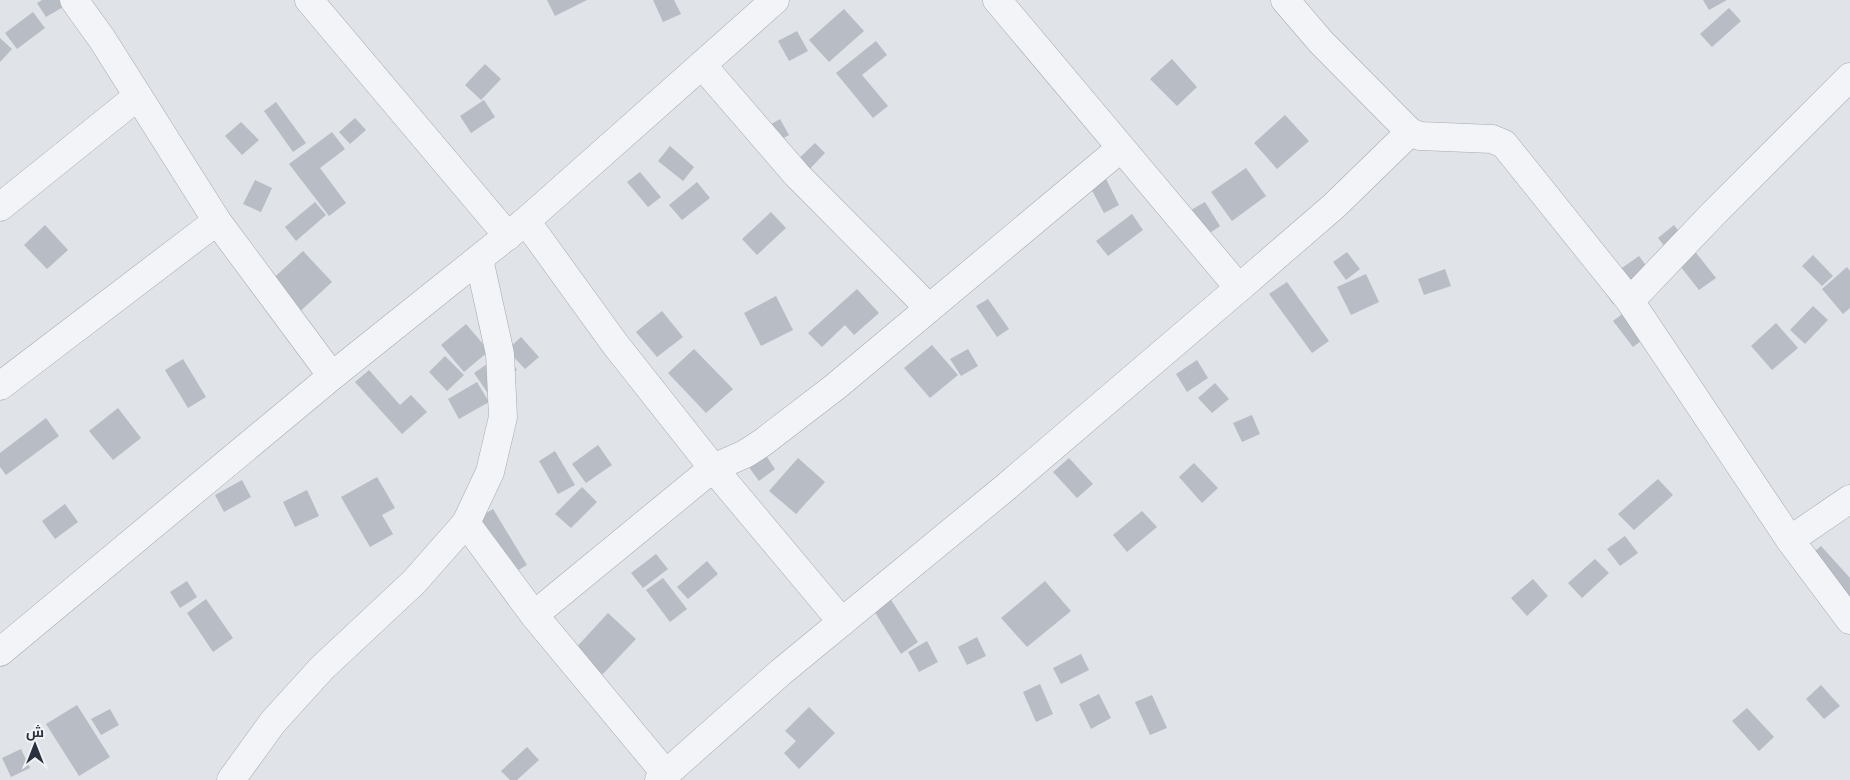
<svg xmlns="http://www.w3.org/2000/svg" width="1850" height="780" font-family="Montserrat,Cairo,sans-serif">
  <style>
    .building { fill: #b8bcc5 }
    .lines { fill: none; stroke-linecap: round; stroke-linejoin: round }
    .minor-casing { stroke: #a6aab2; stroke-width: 29 }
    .minor { stroke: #f3f4f7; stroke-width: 28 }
  </style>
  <rect width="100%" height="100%" fill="#e0e3e8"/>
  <!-- building -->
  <g class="building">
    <path d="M 42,0 L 75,0 L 46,17 L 37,3 Z"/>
    <path d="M 547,0 L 587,0 L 555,16 Z"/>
    <path d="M 653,0 L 674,0 L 681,14 L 663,22 Z"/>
    <path d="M 1703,0 L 1727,0 L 1709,10 Z"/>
    <path d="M 1729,8 L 1741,21 L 1712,47 L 1700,34 Z"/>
    <path d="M 844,9 L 864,31 L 829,62 L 809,40 Z"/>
    <path d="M 33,12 L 45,28 L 17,49 L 5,33 Z"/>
    <path d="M 797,31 L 808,51 L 789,61 L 778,41 Z"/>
    <path d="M 0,38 L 12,49 L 0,62 Z"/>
    <path d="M 876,41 L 887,55 L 862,75 L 888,106 L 873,118 L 836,73 Z"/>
    <path d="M 1172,59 L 1197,87 L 1177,106 L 1150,79 Z"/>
    <path d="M 485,64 L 501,79 L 481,100 L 465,85 Z"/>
    <path d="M 484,100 L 495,117 L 471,133 L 460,116 Z"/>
    <path d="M 276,102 L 306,143 L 293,152 L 264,111 Z"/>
    <path d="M 1285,115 L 1309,141 L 1277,169 L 1254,143 Z"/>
    <path d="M 355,118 L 366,130 L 350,144 L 339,132 Z"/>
    <path d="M 780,119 L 789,135 L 769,146 L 761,130 Z"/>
    <path d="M 241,122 L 259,140 L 242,155 L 225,136 Z"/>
    <path d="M 332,132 L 345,149 L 320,168 L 346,203 L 329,216 L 289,164 Z"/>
    <path d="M 815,143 L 825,153 L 804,175 L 793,164 Z"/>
    <path d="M 670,146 L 694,167 L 683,181 L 658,161 Z"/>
    <path d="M 1246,168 L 1266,196 L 1232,221 L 1211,192 Z"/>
    <path d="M 640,172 L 661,197 L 648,207 L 627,182 Z"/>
    <path d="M 1104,175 L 1119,205 L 1104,213 L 1088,183 Z"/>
    <path d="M 255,180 L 272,188 L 261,212 L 243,204 Z"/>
    <path d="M 697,182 L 710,198 L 682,220 L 669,205 Z"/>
    <path d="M 315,202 L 326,215 L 296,241 L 285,227 Z"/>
    <path d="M 1205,202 L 1220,226 L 1207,235 L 1191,210 Z"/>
    <path d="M 771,212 L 786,228 L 757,255 L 742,239 Z"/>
    <path d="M 1132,214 L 1143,230 L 1108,256 L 1096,241 Z"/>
    <path d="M 45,225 L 68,250 L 47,269 L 24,245 Z"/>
    <path d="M 1674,225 L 1716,278 L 1699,290 L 1658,238 Z"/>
    <path d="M 303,251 L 332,282 L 295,316 L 266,285 Z"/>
    <path d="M 1347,252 L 1360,269 L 1346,280 L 1333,262 Z"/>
    <path d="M 1813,255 L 1833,276 L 1822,286 L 1802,266 Z"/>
    <path d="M 1639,256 L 1653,275 L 1613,304 L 1599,284 Z"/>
    <path d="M 1847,267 L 1850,271 L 1850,308 L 1843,314 L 1822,289 Z"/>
    <path d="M 1445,269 L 1451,286 L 1424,295 L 1418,279 Z"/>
    <path d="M 1366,274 L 1379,302 L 1351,315 L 1337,287 Z"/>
    <path d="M 1287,282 L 1329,341 L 1312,353 L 1269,294 Z"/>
    <path d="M 857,289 L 879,313 L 854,335 L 845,325 L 822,347 L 808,333 Z"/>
    <path d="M 776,296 L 793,330 L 761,346 L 744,313 Z"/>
    <path d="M 988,299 L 1009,329 L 997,337 L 976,306 Z"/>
    <path d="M 1813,306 L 1828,320 L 1805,344 L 1790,330 Z"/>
    <path d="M 1630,308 L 1650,334 L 1633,347 L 1613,321 Z"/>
    <path d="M 662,311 L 683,337 L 657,357 L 636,332 Z"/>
    <path d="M 1776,323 L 1798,348 L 1772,370 L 1751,346 Z"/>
    <path d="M 466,324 L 489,351 L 464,372 L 441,345 Z"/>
    <path d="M 521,337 L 539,357 L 525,369 L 507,350 Z"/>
    <path d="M 932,345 L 958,375 L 930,398 L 904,368 Z"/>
    <path d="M 694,349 L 733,389 L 706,413 L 668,373 Z"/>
    <path d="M 968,349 L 978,366 L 961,376 L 950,359 Z"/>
    <path d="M 505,352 L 517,370 L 496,383 L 500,411 L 474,373 Z"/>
    <path d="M 445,356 L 464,375 L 447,391 L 429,372 Z"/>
    <path d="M 183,359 L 206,397 L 188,408 L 165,370 Z"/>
    <path d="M 1197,360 L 1208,378 L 1187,392 L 1176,374 Z"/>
    <path d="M 369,370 L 400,405 L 411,395 L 427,412 L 402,434 L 355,382 Z"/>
    <path d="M 477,382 L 489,402 L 459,419 L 448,399 Z"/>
    <path d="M 1215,383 L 1229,399 L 1212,413 L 1198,398 Z"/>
    <path d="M 118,408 L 141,438 L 113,460 L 89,431 Z"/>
    <path d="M 1252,415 L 1260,434 L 1242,442 L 1233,423 Z"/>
    <path d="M 46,418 L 59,436 L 6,475 L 0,467 L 0,453 Z"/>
    <path d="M 598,445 L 612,465 L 586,483 L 572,464 Z"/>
    <path d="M 555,451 L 575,485 L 558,494 L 539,461 Z"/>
    <path d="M 765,454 L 775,469 L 759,481 L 748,466 Z"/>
    <path d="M 798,458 L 825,482 L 796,514 L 769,491 Z"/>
    <path d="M 1069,458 L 1093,484 L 1077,498 L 1053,472 Z"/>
    <path d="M 1194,463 L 1218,488 L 1202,503 L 1179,477 Z"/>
    <path d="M 377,477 L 395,508 L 382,515 L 393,534 L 370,547 L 341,497 Z"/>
    <path d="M 1658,479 L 1673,495 L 1634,530 L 1618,514 Z"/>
    <path d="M 242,480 L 251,497 L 224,512 L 215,495 Z"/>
    <path d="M 582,487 L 597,502 L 571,528 L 555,514 Z"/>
    <path d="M 307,490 L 319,516 L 295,527 L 283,502 Z"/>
    <path d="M 65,504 L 78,522 L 55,539 L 42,521 Z"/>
    <path d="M 493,509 L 527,565 L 508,576 L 475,520 Z"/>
    <path d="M 1142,511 L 1157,527 L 1127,552 L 1113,535 Z"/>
    <path d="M 1625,536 L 1638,553 L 1620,566 L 1607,549 Z"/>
    <path d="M 1821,546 L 1850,578 L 1850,601 L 1806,559 Z"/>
    <path d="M 656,554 L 668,569 L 643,588 L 631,573 Z"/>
    <path d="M 1595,559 L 1609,573 L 1582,598 L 1568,583 Z"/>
    <path d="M 707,561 L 718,574 L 688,599 L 677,587 Z"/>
    <path d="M 663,578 L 687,609 L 670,622 L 646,590 Z"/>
    <path d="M 1533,579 L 1548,596 L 1527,616 L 1511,598 Z"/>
    <path d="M 187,581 L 197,597 L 180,608 L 170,592 Z"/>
    <path d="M 1045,581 L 1071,611 L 1027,647 L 1001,618 Z"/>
    <path d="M 888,595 L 918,642 L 901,654 L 871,606 Z"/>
    <path d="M 206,599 L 233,638 L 213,652 L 187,613 Z"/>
    <path d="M 608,613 L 636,639 L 601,676 L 573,651 Z"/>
    <path d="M 977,637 L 986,656 L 967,665 L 958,647 Z"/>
    <path d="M 927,641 L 938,662 L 919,672 L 908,652 Z"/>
    <path d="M 1081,654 L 1089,670 L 1061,684 L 1053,668 Z"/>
    <path d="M 1040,684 L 1053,714 L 1036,722 L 1023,692 Z"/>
    <path d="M 1821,685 L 1840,706 L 1824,719 L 1806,699 Z"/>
    <path d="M 1099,694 L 1111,718 L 1091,729 L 1079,704 Z"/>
    <path d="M 1152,695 L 1167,728 L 1150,735 L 1135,702 Z"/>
    <path d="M 77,705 L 110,757 L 79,776 L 46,724 Z"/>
    <path d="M 809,707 L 835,733 L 799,769 L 784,753 L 796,741 L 785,731 Z"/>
    <path d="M 1747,708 L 1774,737 L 1759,751 L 1732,721 Z"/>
    <path d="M 110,709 L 119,725 L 101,735 L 91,719 Z"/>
    <path d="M 527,747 L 539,760 L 517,780 L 510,780 L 501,771 Z"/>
    <path d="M 21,749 L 30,768 L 11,777 L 2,758 Z"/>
  </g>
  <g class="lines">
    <!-- minor casing -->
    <g class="minor-casing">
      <g id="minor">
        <path d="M 74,0 L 102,39 L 217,221 L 332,376"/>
        <path d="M 309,0 L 508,236"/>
        <path d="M 997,0 L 1239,288"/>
        <path d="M 1285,0 L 1321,42 L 1410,132 L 1420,136 L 1492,139 L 1504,144 L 1630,301 L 1790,540 L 1850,620"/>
        <path d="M 702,65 L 797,175 L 929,308"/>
        <path d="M 0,207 L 138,96"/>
        <path d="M 526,221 L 615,344 L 713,468 L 842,622"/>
        <path d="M 1630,301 L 1713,214 L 1850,77"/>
        <path d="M 0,386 L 217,221"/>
        <path d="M 466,523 L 534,615 L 666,774"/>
        <path d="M 1790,540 L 1850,499"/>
        <path d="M 534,615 L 713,468 L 745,454 L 762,443 L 835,387 L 1121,148"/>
        <path d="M 0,652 L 332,376 L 526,221 L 775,0"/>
        <path d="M 231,780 L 273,722 L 322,668 L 414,582 L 466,523 L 490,472 L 503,417 L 500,354 L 479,259"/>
        <path d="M 659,780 L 781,672 L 1006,487 L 1239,288 L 1334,206 L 1410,132"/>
      </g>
    </g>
    <!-- minor -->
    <use href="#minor" class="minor"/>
  </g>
  <!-- north arrow -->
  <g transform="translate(35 745)" stroke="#f0f2f6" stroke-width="4" paint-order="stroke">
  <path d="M0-4L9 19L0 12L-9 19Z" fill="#2a303e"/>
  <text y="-8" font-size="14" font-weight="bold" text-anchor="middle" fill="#2a303e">ش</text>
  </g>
</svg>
